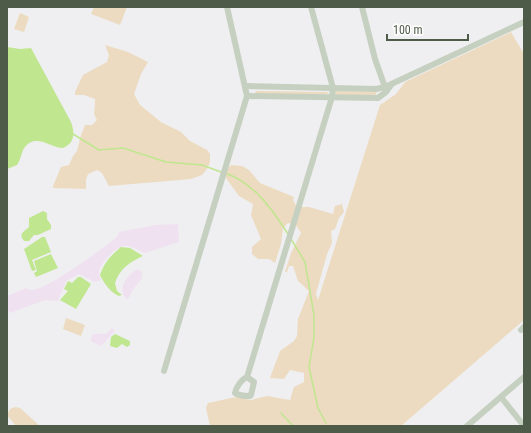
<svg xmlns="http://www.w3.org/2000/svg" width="531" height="433" font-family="'Roboto Condensed',sans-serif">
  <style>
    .green { fill: #ecdbc0 }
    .sand { fill: #f0e1f1 }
    .water { fill: #c0e690 }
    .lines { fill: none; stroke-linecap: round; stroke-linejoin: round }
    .stream { stroke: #c0e690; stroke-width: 1.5 }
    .minor { stroke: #c6d0c0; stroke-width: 6 }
  </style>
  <rect width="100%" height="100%" fill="#efeff1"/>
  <!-- green -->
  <g class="green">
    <path d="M 94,7 L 127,7 L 120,25 L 91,14 Z"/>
    <path d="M 20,13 L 29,17 L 24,32 L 14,29 Z"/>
    <path d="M 511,32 L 524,54 L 524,320 L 401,426 L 210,426 L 206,408 L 208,403 L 236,397 L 251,400 L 267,396 L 290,400 L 294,387 L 304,382 L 304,373 L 290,370 L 284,379 L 270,378 L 280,351 L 294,341 L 297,336 L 298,319 L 309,291 L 298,281 L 293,266 L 289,266 L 287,272 L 285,272 L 291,253 L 301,233 L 296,225 L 288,223 L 283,228 L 281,244 L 275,263 L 269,259 L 258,259 L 252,254 L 252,247 L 261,239 L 251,215 L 253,204 L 239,196 L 223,174 L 231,165 L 242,166 L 249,170 L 260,183 L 294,197 L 293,200 L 297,207 L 309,207 L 333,214 L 335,206 L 342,204 L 344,212 L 339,218 L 335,229 L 331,231 L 332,243 L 327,254 L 316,294 L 318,300 L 380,105 L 396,94 L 405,82 Z"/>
    <path d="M 105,45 L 128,52 L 148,62 L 141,74 L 134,94 L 140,105 L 161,122 L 181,132 L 190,141 L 207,150 L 210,154 L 210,162 L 207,169 L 202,175 L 191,179 L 109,186 L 102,173 L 97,170 L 88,174 L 86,179 L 86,189 L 53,188 L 53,186 L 61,167 L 69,165 L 73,156 L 77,151 L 81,135 L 85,125 L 92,125 L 97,120 L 94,114 L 95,104 L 95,99 L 84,95 L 75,95 L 75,92 L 83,75 L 107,62 L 109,55 Z"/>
    <path d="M 256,91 L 327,92 L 329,93 L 326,94 L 257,94 L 255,93 Z"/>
    <path d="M 336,91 L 376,92 L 377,93 L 375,95 L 337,95 L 335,93 Z"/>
    <path d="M 66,318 L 85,325 L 81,336 L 63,329 Z"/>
    <path d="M 15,407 L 20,408 L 40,426 L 16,426 L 7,415 L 10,409 Z"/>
  </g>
  <!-- sand -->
  <g class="sand">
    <path d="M 178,224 L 179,242 L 145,253 C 140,251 134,247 128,246 C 118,243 98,264 99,274 C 99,276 101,278 101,280 L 95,282 L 79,274 L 66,281 L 58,301 L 45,300 L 10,313 L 7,310 L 7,296 L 26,288 C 28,289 30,290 32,290 C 47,290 103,248 117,237 L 119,232 L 155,225 Z"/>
    <path d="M 137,269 L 142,272 L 142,278 L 132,291 L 129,298 L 126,299 C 117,287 127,276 137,269 Z"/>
    <path d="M 112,328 L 115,331 L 101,346 L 91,341 L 91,338 L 93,334 L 106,334 Z"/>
  </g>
  <!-- water -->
  <g class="water">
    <path d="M 7,47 L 20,49 L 31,48 L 71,122 C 75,133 75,143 63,148 C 50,148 34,131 23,150 C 21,155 20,161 17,165 L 7,169 Z"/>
    <path d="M 43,211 L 47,213 L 47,219 L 51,225 L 51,229 L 38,235 L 34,235 L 29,241 L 24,241 C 18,233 24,232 29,227 L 29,218 Z"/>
    <path d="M 42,237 L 45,237 L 51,252 L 32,260 L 36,270 L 32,271 L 24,249 Z"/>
    <path d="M 121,247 L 130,248 L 143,256 C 130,262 120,268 115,283 L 117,291 L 122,295 L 119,296 C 111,293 103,282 100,275 C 104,263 111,255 121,247 Z"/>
    <path d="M 51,254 L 58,268 L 36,277 L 34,273 L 37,271 L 34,261 Z"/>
    <path d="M 78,277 L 81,277 L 91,284 L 76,309 L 60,300 L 68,291 L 64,289 L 68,281 L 72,283 Z"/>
    <path d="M 115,334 L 130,341 L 130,345 L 127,347 L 122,344 L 117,348 L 110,346 L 111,337 Z"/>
  </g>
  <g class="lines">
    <!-- stream -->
    <g class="stream">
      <path d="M 73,134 L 99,150 L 123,148 L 166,162 L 202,165 L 221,172"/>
      <path d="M 225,173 C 254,183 272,209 288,234"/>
      <path d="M 291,239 L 305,262 L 314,315 L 314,337 L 309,367 L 318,408 L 326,423"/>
      <path d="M 281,413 L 293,426"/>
    </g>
    <!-- minor -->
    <g class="minor">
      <path d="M 362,7 L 375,59 L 386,90"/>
      <path d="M 245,86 L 376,89 L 385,87 L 524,22"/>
      <path d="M 247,96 L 378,98 L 386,92 L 391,85"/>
      <path d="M 521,330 L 524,327"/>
      <path d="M 164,371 L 247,96 L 227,7"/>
      <path d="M 247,377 L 254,382 L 251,395 L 250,396 C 245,396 239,396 235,393 C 236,387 242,379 247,377 L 332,97 L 333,88 L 311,7"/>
      <path d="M 501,397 L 524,426"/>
      <path d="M 467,426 L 524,377"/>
    </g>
  </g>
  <!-- border -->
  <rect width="531" height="433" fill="none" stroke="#4e5b48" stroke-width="16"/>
  <!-- scale -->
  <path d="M387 34v6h81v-6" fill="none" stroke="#4e5b48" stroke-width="2"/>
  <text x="393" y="34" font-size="12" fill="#4e5b48" stroke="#ffffff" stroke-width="3" paint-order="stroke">100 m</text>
</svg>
